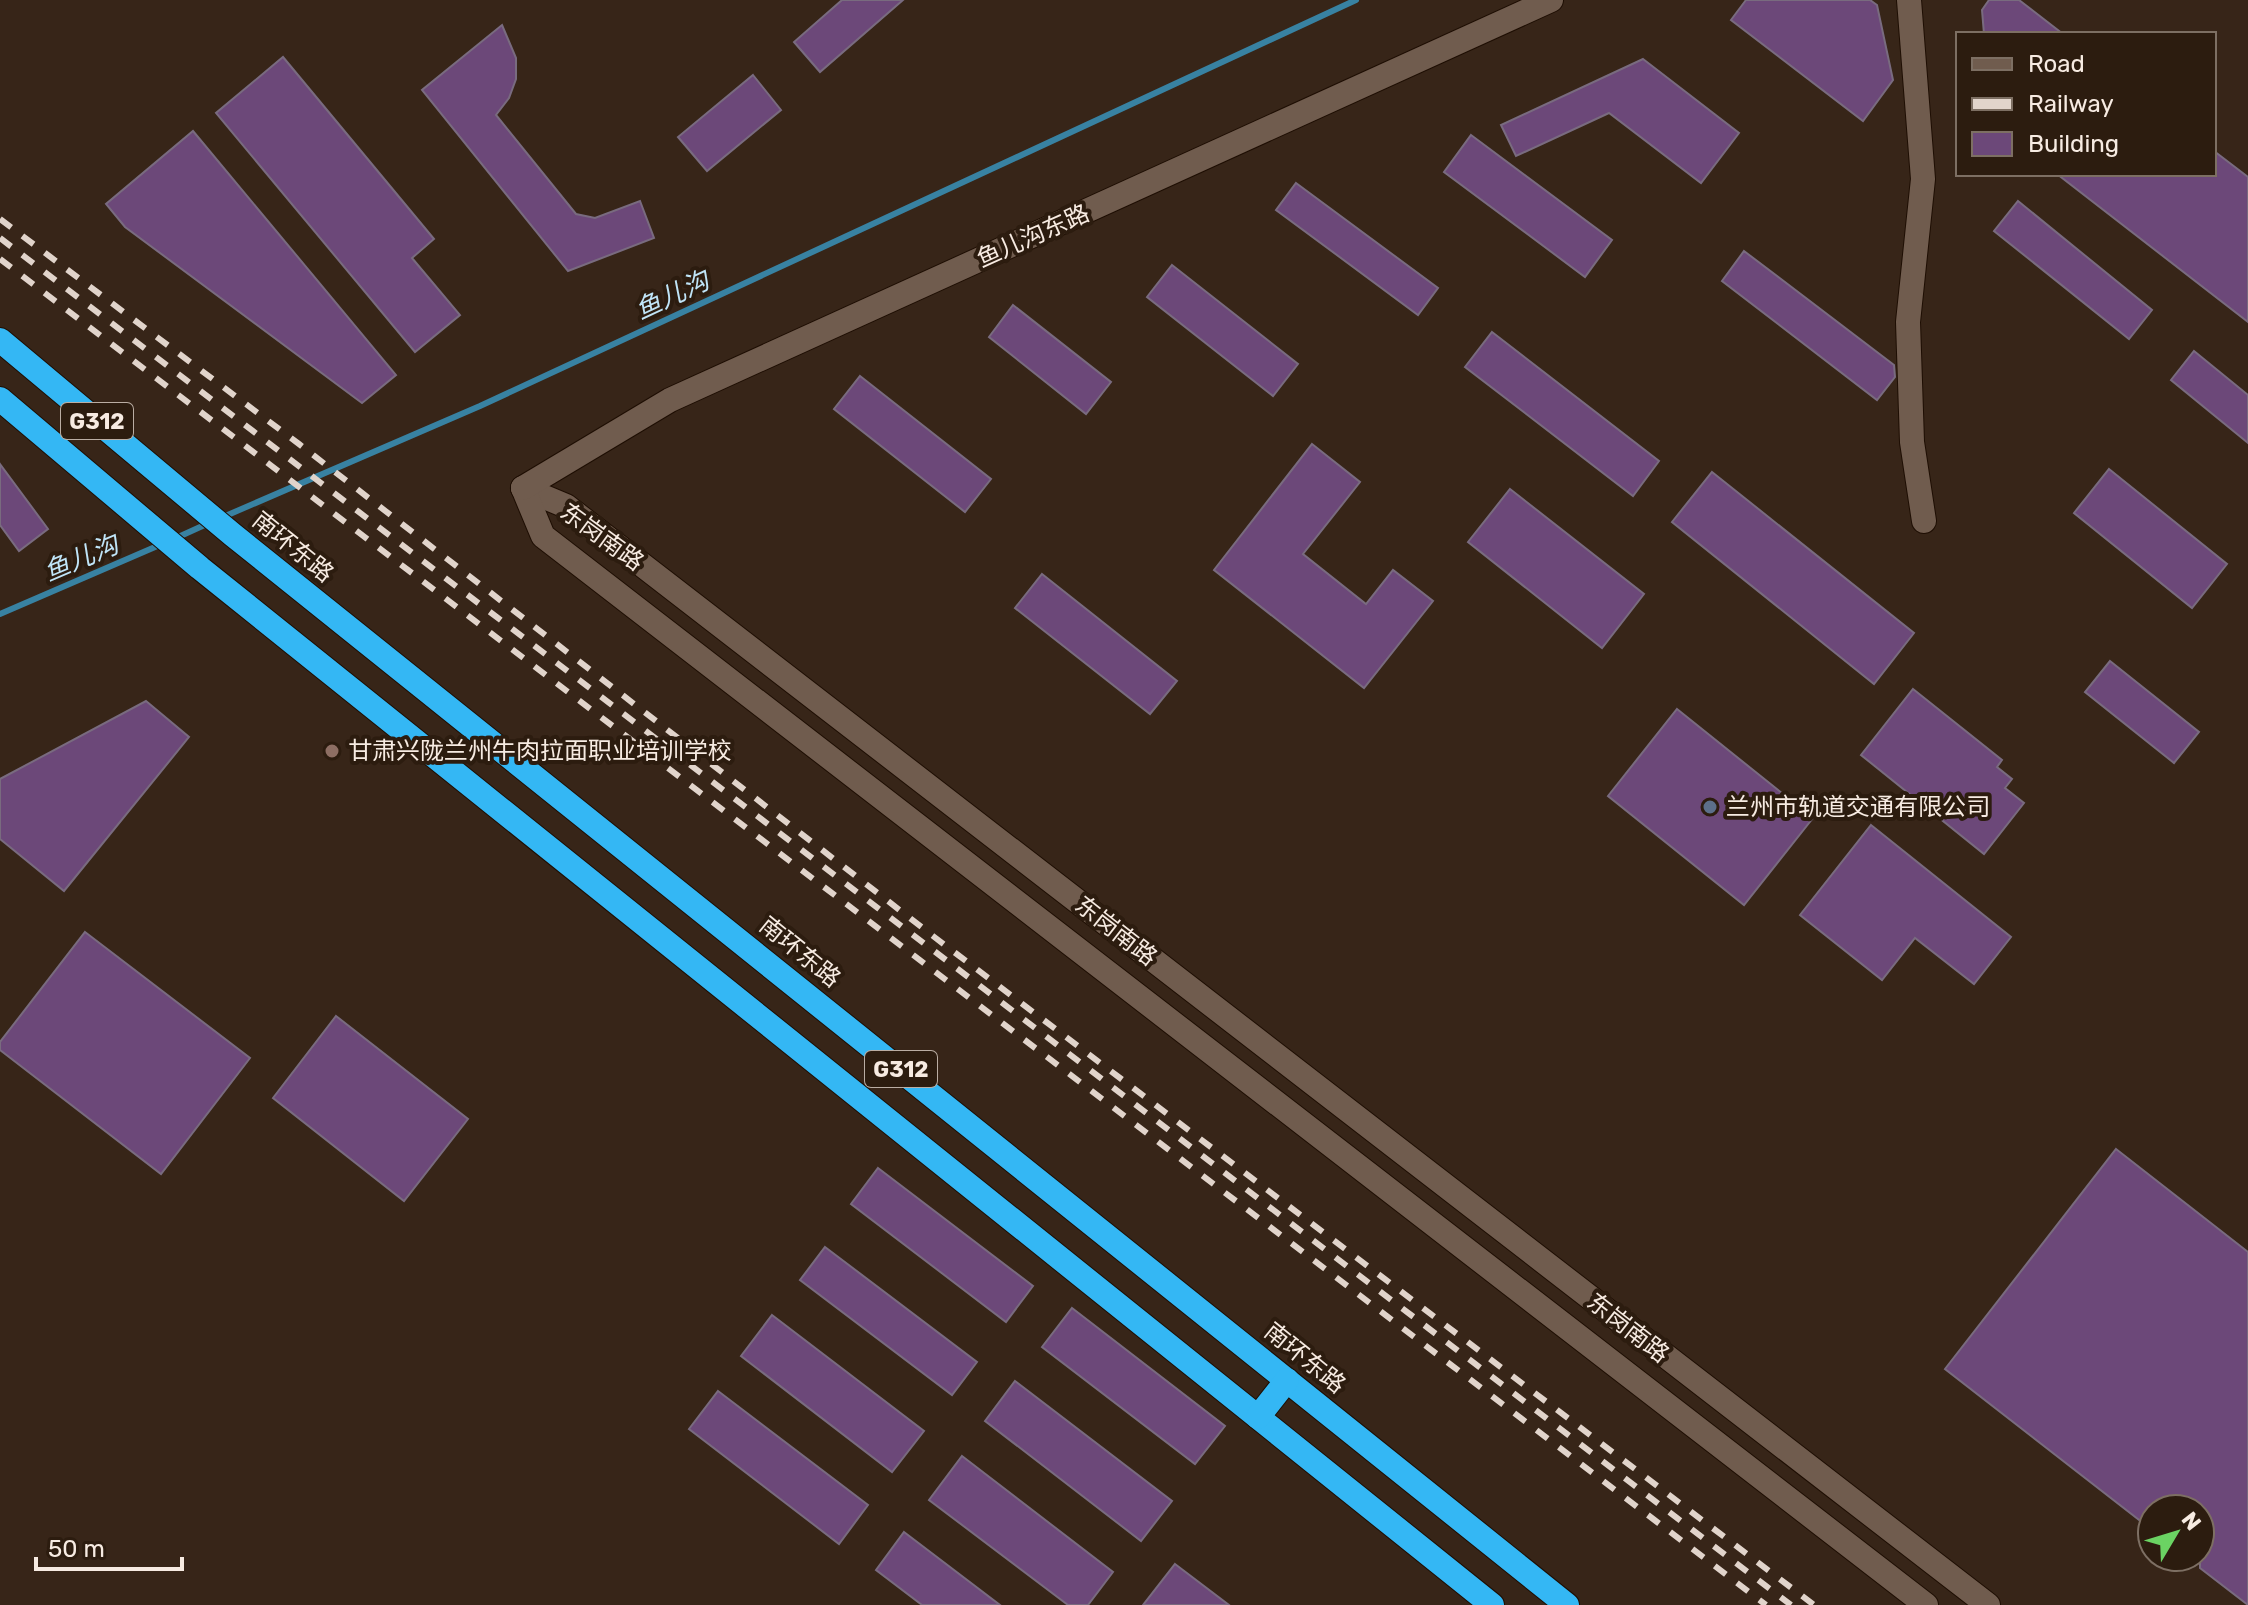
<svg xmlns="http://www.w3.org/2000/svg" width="2248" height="1605" font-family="Rubik,'Noto Sans SC',sans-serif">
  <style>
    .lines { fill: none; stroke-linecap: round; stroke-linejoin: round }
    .stream { stroke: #3882a2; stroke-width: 6 }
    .building { fill: #6c4879; stroke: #796b7f; stroke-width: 2 }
    .minor-casing { stroke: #1e0e03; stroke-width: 26 }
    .highway-casing { stroke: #1e0e03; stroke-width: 26 }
    .minor { stroke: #705c4e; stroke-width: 24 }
    .highway { stroke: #34b7f4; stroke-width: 24 }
    .rail { stroke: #e1d4cb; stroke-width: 6; stroke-dasharray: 14 14; stroke-linecap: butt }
    .education-dot { fill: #8d6e63; stroke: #2c1c0f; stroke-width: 3 }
    .service-dot { fill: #5c6f8a; stroke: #2c1c0f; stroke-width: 3 }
    .labels { text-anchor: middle; stroke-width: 8; stroke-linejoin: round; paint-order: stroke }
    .shield { fill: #2c1c0f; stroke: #baada3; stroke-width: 2 }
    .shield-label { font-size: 22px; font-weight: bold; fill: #f7ebe2 }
    .street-label { font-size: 24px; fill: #f7ebe2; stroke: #2c1c0f }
    .poi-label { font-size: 24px; fill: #f7ebe2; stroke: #2c1c0f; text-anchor: start }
    .water-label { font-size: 26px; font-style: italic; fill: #c0e5f8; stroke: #2c1c0f }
  </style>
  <rect width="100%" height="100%" fill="#372518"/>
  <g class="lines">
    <!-- stream -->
    <g class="stream">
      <path d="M 223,517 L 480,406 L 1356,0"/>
      <path d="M 176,538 L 209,523"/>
      <path d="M 0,614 L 162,544"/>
    </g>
  </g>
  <!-- building -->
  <g class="building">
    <path d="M 842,0 L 903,0 L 820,72 L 794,42 Z"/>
    <path d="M 1746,0 L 1870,0 L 1877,5 L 1893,80 L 1863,121 L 1731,20 Z"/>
    <path d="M 1989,0 L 2019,0 L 2063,34 L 1984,34 L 1982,10 Z"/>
    <path d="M 502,25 L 516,58 L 516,79 L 509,98 L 496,115 L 576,214 L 595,218 L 640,201 L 654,238 L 568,271 L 422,90 Z"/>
    <path d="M 283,57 L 434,239 L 412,258 L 460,315 L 415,352 L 216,113 Z"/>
    <path d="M 1643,59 L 1739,133 L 1701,183 L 1609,113 L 1516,156 L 1501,125 Z"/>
    <path d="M 753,75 L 781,110 L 707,171 L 678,137 Z"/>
    <path d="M 193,131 L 396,375 L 362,403 L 125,227 L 106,204 Z"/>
    <path d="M 1471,135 L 1612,240 L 1585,277 L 1444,172 Z"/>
    <path d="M 2214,151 L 2248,177 L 2248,322 L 2057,174 L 2214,174 Z"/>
    <path d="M 1296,183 L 1438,288 L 1418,315 L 1276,210 Z"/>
    <path d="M 2018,201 L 2152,310 L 2129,339 L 1994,231 Z"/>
    <path d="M 1744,251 L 1894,365 L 1895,377 L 1877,400 L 1722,281 Z"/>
    <path d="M 1172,265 L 1298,364 L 1273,396 L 1147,297 Z"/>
    <path d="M 1013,305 L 1111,382 L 1086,414 L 989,337 Z"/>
    <path d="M 1492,332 L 1659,461 L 1633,496 L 1465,367 Z"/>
    <path d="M 2194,351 L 2248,395 L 2248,443 L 2171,380 Z"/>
    <path d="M 860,376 L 991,479 L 965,512 L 834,409 Z"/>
    <path d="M 1312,444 L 1360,482 L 1303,554 L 1366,604 L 1393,570 L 1433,601 L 1364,688 L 1214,570 Z"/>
    <path d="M 0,464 L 48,529 L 19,551 L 0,525 Z"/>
    <path d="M 2109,469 L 2227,564 L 2192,608 L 2074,513 Z"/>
    <path d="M 1712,472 L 1914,633 L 1874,684 L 1672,522 Z"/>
    <path d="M 1510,489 L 1644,594 L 1602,648 L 1468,542 Z"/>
    <path d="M 1042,574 L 1177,681 L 1150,714 L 1015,608 Z"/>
    <path d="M 2110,661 L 2199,732 L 2174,763 L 2085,692 Z"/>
    <path d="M 1913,689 L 2002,760 L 1997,767 L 2012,779 L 2005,788 L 2024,803 L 1984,854 L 1861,755 Z"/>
    <path d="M 146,701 L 189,737 L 64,891 L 0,839 L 0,779 Z"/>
    <path d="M 1677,709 L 1813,818 L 1744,905 L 1608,796 Z"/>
    <path d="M 1871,825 L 2011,937 L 1974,984 L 1915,938 L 1882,980 L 1800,915 Z"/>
    <path d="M 85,932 L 250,1058 L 161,1174 L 0,1050 L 0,1042 Z"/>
    <path d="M 336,1016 L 468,1119 L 404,1201 L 273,1098 Z"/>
    <path d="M 2116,1149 L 2248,1252 L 2248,1605 L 2200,1568 L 2200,1509 L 2152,1509 L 2152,1530 L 1945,1369 Z"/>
    <path d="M 878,1168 L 1033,1286 L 1006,1322 L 851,1204 Z"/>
    <path d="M 825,1247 L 977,1362 L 952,1395 L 800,1280 Z"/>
    <path d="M 1072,1308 L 1225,1426 L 1195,1464 L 1042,1347 Z"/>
    <path d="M 772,1315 L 924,1431 L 892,1472 L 741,1356 Z"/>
    <path d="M 1015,1381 L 1172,1501 L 1141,1541 L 985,1421 Z"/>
    <path d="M 718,1391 L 868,1505 L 839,1544 L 689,1429 Z"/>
    <path d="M 962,1456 L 1113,1572 L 1088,1605 L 1068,1605 L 929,1500 Z"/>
    <path d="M 904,1532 L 1000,1605 L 922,1605 L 876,1570 Z"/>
    <path d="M 1175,1564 L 1229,1605 L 1143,1605 Z"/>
  </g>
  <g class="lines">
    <!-- minor casing -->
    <g class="minor-casing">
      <g id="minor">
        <path d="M 1909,0 L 1923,179 L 1908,322 L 1912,442 L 1924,521"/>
        <path d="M 523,488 L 566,506 L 1988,1605"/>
        <path d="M 523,488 L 543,536 L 1926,1605"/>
        <path d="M 523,488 L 670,400 L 1551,0"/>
      </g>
    </g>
    <!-- highway casing -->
    <g class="highway-casing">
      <g id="highway">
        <path d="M 0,340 L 233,535 L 1567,1605"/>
        <path d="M 0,399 L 200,568 L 1492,1605"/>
        <path d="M 1258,1417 L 1287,1380"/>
      </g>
    </g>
    <!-- minor -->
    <use href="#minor" class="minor"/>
    <!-- highway -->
    <use href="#highway" class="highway"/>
    <!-- rail -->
    <g class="rail">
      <path d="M 0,219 L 299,444 L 933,936 L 1814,1605"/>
      <path d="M 0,238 L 1791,1605"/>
      <path d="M 0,259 L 1766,1605"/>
    </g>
  </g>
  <!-- markers -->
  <circle class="education-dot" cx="332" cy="751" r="8"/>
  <circle class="service-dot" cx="1710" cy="807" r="8"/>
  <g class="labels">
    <!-- shield labels -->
    <g class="shield">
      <rect x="61" y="403" width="72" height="36" rx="6"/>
      <rect x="865" y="1051" width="72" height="36" rx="6"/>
    </g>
    <g class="shield-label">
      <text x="97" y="429">G312</text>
      <text x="901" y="1077">G312</text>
    </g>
    <!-- street labels -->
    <g class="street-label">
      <text transform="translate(1033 236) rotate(-24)" y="8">鱼儿沟东路</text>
      <text transform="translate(602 537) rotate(36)" y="8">东岗南路</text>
      <text transform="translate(293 547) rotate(39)" y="8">南环东路</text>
      <text transform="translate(1116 931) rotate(38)" y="8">东岗南路</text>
      <text transform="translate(800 952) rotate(39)" y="8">南环东路</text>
      <text transform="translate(1628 1328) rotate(38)" y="8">东岗南路</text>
      <text transform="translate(1305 1358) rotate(39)" y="8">南环东路</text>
    </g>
    <!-- poi labels -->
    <g class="poi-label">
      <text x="348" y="759">甘肃兴陇兰州牛肉拉面职业培训学校</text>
      <text x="1726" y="815">兰州市轨道交通有限公司</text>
    </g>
    <!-- water labels -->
    <g class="water-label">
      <text transform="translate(672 295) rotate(-25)" y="9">鱼儿沟</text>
      <text transform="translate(81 558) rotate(-23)" y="9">鱼儿沟</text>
    </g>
  </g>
  <!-- legend -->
  <rect x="1956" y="32" width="260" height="144" fill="#2c1c0f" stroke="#7d6f63" stroke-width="2"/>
  <rect x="1972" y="58" width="40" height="12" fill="#705c4e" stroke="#7d6f63" stroke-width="2"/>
  <text x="2028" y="72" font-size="24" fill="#f7ebe2">Road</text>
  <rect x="1972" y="98" width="40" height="12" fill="#e1d4cb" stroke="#7d6f63" stroke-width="2"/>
  <text x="2028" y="112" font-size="24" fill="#f7ebe2">Railway</text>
  <rect x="1972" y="132" width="40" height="24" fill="#6c4879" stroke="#7d6f63" stroke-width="2"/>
  <text x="2028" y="152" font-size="24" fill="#f7ebe2">Building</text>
  <!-- north arrow -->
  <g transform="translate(2176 1533) rotate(52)"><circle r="38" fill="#2c1c0f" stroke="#7d6f63" stroke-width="2"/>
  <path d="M0-6L14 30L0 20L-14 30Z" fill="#6bd363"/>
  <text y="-12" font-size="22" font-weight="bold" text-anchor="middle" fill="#f7ebe2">N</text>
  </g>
  <!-- scale -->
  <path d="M36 1557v12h146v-12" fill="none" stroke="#f7ebe2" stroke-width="4"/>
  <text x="48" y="1557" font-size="24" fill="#f7ebe2" stroke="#2c1c0f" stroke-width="6" paint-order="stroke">50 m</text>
</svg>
